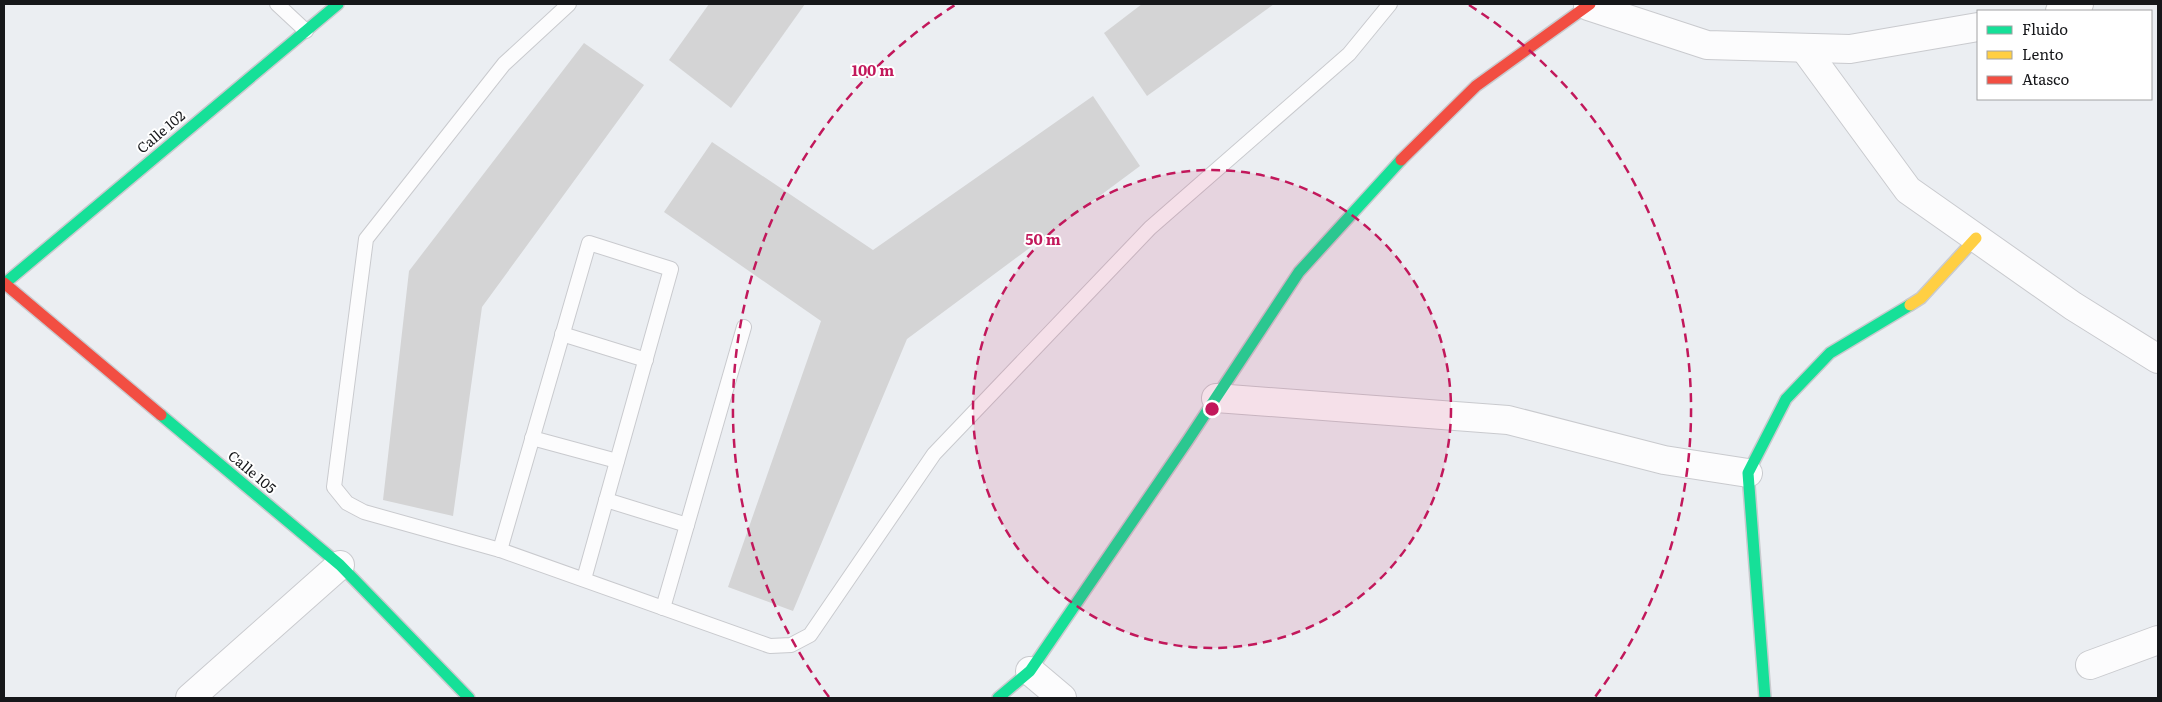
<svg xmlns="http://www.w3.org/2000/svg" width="2162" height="702" font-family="Literata,serif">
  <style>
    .building { fill: #d4d4d5 }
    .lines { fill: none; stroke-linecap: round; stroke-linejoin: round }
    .lane-casing { stroke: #c9cace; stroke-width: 16 }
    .street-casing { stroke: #c9cace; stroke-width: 30 }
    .fast-casing { stroke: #c9cace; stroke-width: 14 }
    .slow-casing { stroke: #c9cace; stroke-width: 14 }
    .jam-casing { stroke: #c9cace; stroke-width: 14 }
    .lane { stroke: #fcfcfd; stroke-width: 14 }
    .street { stroke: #fcfcfd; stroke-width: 28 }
    .fast { stroke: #16e098; stroke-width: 11 }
    .slow { stroke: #ffcf43; stroke-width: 11 }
    .jam { stroke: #f24e42; stroke-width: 11 }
    .ring { fill: none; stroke: #c2185b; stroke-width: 2.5; stroke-dasharray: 9 6 }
    .labels { text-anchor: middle; stroke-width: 4; stroke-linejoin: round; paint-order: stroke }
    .street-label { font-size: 14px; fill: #16171a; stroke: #fff }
    .centre { fill: #c2185b; stroke: #fff; stroke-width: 2.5 }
    .ring-label { font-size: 15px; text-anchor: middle; font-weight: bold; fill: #c2185b; stroke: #fff; stroke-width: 4; stroke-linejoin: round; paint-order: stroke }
  </style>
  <rect width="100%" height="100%" fill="#ebeef2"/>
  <!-- building -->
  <g class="building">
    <path d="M 709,4 L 805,4 L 731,108 L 669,60 Z"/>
    <path d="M 1142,4 L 1274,4 L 1147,96 L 1104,33 Z"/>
    <path d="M 584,43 L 644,85 L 482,307 L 453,516 L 383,500 L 409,271 Z"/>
    <path d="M 1093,96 L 1140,166 L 907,339 L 793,611 L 728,587 L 821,321 L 664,212 L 712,142 L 873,250 Z"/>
  </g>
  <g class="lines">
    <!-- lane casing -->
    <g class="lane-casing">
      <g id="lane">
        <path d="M 277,4 L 306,31"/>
        <path d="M 569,4 L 504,64 L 366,239 L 334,487 L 347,503 L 364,512 L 500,550 L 770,646 L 791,645 L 810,635 L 934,454 L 1150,228 L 1349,54 L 1390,4"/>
        <path d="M 562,334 L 646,360"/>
        <path d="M 532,438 L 617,461"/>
        <path d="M 606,500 L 687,525 L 663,608"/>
        <path d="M 687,525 L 744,327"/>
        <path d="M 500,550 L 589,243 L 671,269 L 584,579"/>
      </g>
    </g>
    <!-- street casing -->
    <g class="street-casing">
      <g id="street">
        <path d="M 1588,6 L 1707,45 L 1850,49 L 1978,27"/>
        <path d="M 2060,11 L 2079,4"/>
        <path d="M 1804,48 L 1908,190 L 2073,306 L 2158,359"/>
        <path d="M 1216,398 L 1508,420 L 1664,460 L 1748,473"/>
        <path d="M 2090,665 L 2158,640"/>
        <path d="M 1030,671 L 1062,698"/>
        <path d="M 190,698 L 340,565"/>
      </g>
    </g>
    <!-- fast casing -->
    <g class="fast-casing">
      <g id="fast">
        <path d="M 4,284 L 338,4"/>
        <path d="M 161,415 L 340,565 L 469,698"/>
        <path d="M 998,698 L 1030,671 L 1188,440 L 1299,272 L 1401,160"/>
        <path d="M 1765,698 L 1748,473 L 1786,399 L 1830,353 L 1910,305"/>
      </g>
    </g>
    <!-- slow casing -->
    <g class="slow-casing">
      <path id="slow" d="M 1910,305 L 1921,298 L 1976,238"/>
    </g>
    <!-- jam casing -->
    <g class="jam-casing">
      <g id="jam">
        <path d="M 1401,160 L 1476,86 L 1590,4"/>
        <path d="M 4,283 L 161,415"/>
      </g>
    </g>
    <!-- lane -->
    <use href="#lane" class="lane"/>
    <!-- street -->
    <use href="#street" class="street"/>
    <!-- fast -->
    <use href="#fast" class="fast"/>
    <!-- slow -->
    <use href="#slow" class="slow"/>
    <!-- jam -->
    <use href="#jam" class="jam"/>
  </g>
  <!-- distance rings -->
  <circle cx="1212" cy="409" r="239" fill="#c2185b" fill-opacity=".12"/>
  <g class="ring">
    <circle cx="1212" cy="409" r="239"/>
    <path d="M829 697A479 479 0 0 1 955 5M1469 5A479 479 0 0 1 1595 697"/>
  </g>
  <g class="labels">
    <!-- street labels -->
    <g class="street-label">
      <text transform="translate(161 132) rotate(-40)" y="5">Calle 102</text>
      <text transform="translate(252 472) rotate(40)" y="5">Calle 105</text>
    </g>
  </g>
  <circle cx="1212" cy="409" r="8" class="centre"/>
  <g class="ring-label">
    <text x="873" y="76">100 m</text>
    <text x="1043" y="245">50 m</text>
  </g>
  <!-- border -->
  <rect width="2162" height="702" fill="none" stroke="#16171a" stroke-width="10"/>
  <!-- legend -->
  <rect x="1977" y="10" width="175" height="90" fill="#ffffff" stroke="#a2a2a3"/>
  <rect x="1987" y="26" width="25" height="8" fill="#16e098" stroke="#a2a2a3"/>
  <text x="2022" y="35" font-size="15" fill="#16171a">Fluido</text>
  <rect x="1987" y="51" width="25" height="8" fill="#ffcf43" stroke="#a2a2a3"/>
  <text x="2022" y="60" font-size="15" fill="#16171a">Lento</text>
  <rect x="1987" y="76" width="25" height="8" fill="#f24e42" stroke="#a2a2a3"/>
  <text x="2022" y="85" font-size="15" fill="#16171a">Atasco</text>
</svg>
